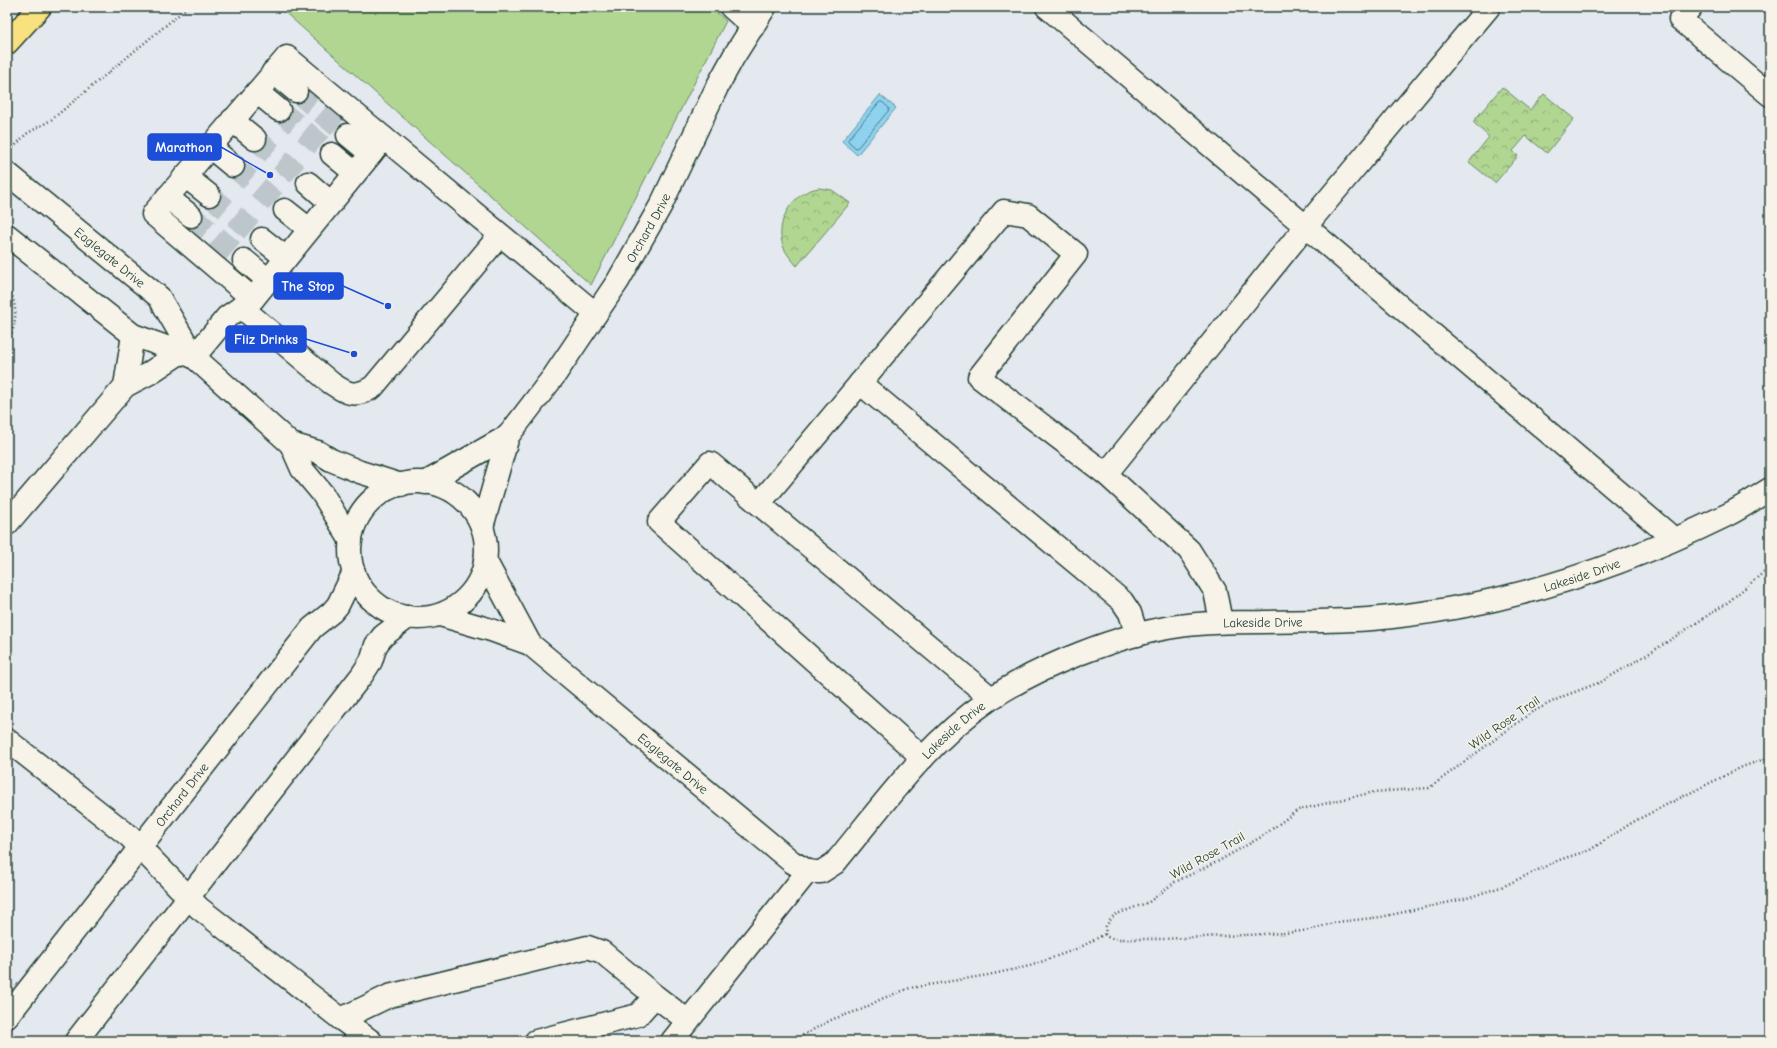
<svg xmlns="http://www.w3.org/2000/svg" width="1777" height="1048" font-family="'Comic Neue',sans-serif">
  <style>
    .green { fill: #b0d692; stroke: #688a63 }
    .park { fill: url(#park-crowns); stroke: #688a63 }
    .water { fill: #8ed2f0; stroke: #6296a5 }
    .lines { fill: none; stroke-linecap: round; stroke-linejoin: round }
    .shore { stroke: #4b797f; stroke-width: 1 }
    .minor-tunnel { stroke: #bdc6ca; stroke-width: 22; stroke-dasharray: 22 11; stroke-linecap: butt }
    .minor-casing { stroke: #1f3d34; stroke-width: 25 }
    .major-casing { stroke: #1f3d34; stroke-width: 25 }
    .path { stroke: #1f3d34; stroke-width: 2.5; stroke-dasharray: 1 3; stroke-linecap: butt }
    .minor { stroke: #f7f3e8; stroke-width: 22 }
    .major { stroke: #fae180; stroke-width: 22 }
    .labels { text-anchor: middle; stroke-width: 3; stroke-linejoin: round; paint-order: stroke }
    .street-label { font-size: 13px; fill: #1f3d34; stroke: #f7f3e8 }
    .leader { fill: none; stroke: #1d4ed8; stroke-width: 1.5 }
    .callout-dot { fill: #1d4ed8; stroke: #f7f3e8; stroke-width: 1.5 }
    .callout { fill: #1d4ed8; stroke: #1d4ed8; stroke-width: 1.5 }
    .callout-label { font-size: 14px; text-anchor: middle; font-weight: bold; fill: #fff }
  </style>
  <defs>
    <pattern id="park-crowns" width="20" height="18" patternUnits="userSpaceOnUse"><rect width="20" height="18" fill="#b0d692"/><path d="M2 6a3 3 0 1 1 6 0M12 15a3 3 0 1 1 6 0" fill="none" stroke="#8faf78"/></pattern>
  </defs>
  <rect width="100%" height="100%" fill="#e4e8ef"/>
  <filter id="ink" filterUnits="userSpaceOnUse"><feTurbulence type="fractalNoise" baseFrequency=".025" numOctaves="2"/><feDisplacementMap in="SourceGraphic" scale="8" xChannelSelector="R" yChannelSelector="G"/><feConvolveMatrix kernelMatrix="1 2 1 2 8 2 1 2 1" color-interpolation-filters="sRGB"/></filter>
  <g filter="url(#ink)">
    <!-- green -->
    <path class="green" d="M 279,7 L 711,7 L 726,21 L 591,285 Z"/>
    <!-- park -->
    <g class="park">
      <path d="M 1502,87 L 1530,110 L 1544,94 L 1574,119 L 1547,153 L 1526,136 L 1513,151 L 1518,156 L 1495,183 L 1469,162 L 1489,137 L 1473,122 Z"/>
      <path d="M 819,188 L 832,190 L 850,203 L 797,266 C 792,260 786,254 783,246 C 774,221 794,191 819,188 Z"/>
    </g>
    <!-- water -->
    <path class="water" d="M 880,95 L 896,108 L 857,155 L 842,141 Z"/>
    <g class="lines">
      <!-- shore -->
      <path class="shore" d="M 880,102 L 882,102 L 889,108 L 889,110 L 858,147 L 856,148 L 849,142 L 848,140 Z"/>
      <!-- minor-tunnel -->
      <g class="minor-tunnel">
        <path d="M 296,91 L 348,135"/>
        <path d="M 279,110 L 332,154"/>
        <path d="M 255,139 L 308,183"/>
        <path d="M 233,166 L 285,210"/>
        <path d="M 209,195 L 262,239"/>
        <path d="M 191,216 L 244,260"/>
      </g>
      <!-- minor casing -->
      <g class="minor-casing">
        <g id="minor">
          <path d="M 731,7 L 753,27"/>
          <path d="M 1047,7 L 1674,539"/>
          <path d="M 1691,7 L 1680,19 L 1770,95"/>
          <path d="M 273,72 L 296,91"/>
          <path d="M 257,92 L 279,110"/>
          <path d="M 232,120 L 255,139"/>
          <path d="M 348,135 L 371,154"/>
          <path d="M 210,147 L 233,166"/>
          <path d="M 332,154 L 355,173"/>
          <path id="s1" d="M 7,173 L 159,297 L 194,357 L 291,444 L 318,452 L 331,460 L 360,472 L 401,485"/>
          <path d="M 185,176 L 209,195"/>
          <path d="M 308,183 L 331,203"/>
          <path d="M 167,197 L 191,216"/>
          <path d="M 285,210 L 309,229"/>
          <path d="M 7,235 L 133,335 L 191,356"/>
          <path d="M 262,239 L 286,258"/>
          <path d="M 244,260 L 268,280"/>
          <path d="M 253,299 L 153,214 L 287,57 L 384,138"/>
          <path d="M 241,307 L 331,383 C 347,394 355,398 373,387 L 500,235"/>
          <path d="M 194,357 L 227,317 L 253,299 L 384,138 L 596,314"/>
          <path d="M 860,383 L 1122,601 L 1130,613 L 1137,635"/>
          <path d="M 125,386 L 133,335"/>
          <path d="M 291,444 L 302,469 L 322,493 L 351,541"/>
          <path d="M 1106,474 L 1306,226 L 1489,7"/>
          <circle cx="418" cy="550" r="68"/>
          <path d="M 425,483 L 508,436"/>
          <path d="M 759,504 L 1004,211 L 1028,215 L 1076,254 L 979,377 L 1106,474 L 1189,550 L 1215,591 L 1221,622"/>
          <path d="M 7,524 L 125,386 L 148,374 L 181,352"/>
          <path id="s2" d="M 482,527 L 508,436 L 554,376 L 618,281 L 661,205 L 717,87 L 734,56 L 765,7"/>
          <path d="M 485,560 L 530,644"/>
          <path id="s3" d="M 440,615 L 491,630 L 530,644 L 792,862 L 808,871 L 815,872 L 821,872 L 835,863 C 882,806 927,742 989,700 C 1038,666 1121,634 1179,626 C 1207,622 1235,622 1263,622 C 1308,621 1355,622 1400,616 C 1515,603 1621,567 1725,516 C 1740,509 1755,498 1770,489"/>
          <path d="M 7,740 L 129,836 L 199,908 L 341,1019 L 389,996 L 588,947 L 602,952 L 655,996 L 688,1021"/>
          <path d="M 923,758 L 659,522 L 710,463 L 991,698"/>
          <path id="s4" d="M 7,1017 L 312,628 L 332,612 L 338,605 L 354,572"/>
          <path d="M 341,1019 L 371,1041"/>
          <path d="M 76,1041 L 362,675 L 371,661 L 376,645 L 383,636 L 408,617"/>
          <path d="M 536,1041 L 638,1015 L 655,996"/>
          <path d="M 672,1041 L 808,871"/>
        </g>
      </g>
      <!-- major casing -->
      <g class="major-casing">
        <path id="major" d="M 7,43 L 40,7"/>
      </g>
      <!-- path -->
      <g class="path">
        <path d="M 13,148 L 26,134 L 51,120 L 188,7"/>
        <path d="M 7,286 C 18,302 18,325 7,342"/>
        <path d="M 1770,567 L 1727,603 L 1653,651 L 1601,682 L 1564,696 L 1532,712 L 1429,788 L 1374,792 L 1298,810 L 1261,837 L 1217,862 L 1175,882 L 1149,902 L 1114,915 L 1106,926 L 1105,934 L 1108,937 L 1116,939 L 1162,939 L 1286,933 L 1309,930 L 1337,922 L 1381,917 L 1464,899 L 1504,886 L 1559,860 L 1590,850 L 1633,822 L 1668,804 L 1742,767 L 1770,757"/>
        <path d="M 792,1041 L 833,1019 L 863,1009 L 881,999 L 910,988 L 988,975 L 1030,966 L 1079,948 L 1105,934"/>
      </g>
      <!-- minor -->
      <use href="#minor" class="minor"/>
      <!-- major -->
      <use href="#major" class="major"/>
    </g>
  </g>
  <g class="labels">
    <!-- street labels -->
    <g class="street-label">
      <text dy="5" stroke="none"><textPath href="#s2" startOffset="346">Orchard Drive</textPath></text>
      <text dy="5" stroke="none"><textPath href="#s1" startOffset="133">Eaglegate Drive</textPath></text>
      <text dy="5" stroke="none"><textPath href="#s3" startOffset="1322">Lakeside Drive</textPath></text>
      <text dy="5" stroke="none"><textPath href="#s3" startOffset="998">Lakeside Drive</textPath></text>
      <text transform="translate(1504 722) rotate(-35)" y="5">Wild Rose Trail</text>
      <text dy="5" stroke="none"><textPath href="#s3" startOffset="662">Lakeside Drive</textPath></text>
      <text dy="5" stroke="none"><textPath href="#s3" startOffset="281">Eaglegate Drive</textPath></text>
      <text dy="5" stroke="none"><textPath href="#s4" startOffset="283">Orchard Drive</textPath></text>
      <text transform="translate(1207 855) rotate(-29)" y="5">Wild Rose Trail</text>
    </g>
  </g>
  <!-- callouts -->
  <path class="leader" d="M270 175L221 147M388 306L343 286M354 354L306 339"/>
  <g class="callout-dot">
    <circle cx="270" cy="175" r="4"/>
    <circle cx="388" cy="306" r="4"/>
    <circle cx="354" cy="354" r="4"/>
  </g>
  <g class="callout">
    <rect x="148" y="134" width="73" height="26" rx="4"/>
    <rect x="274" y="273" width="69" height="26" rx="4"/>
    <rect x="226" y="326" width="80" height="26" rx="4"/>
  </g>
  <g class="callout-label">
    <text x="184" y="152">Marathon</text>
    <text x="308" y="291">The Stop</text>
    <text x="266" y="344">Fiiz Drinks</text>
  </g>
  <!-- margin -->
  <rect width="1777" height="1048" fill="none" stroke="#f7f3e8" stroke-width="24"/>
  <rect x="12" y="12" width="1753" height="1024" fill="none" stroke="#1f3d34" stroke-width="1.5" filter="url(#ink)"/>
</svg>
